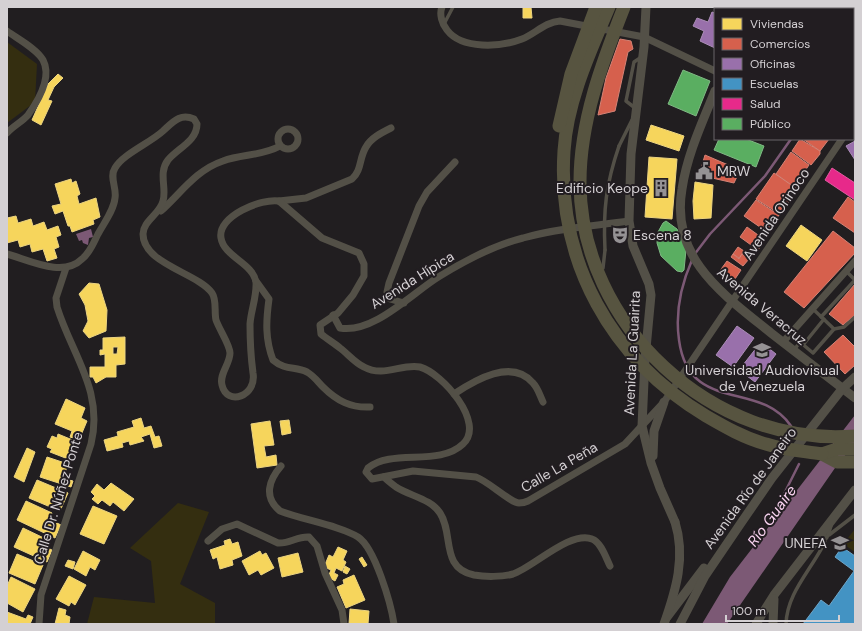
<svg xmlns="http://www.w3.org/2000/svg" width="862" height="631" font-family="'DM Sans',sans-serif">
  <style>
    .green { fill: #342e10 }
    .water { fill: #7c5975 }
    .homes { fill: #f6d55c; stroke: #ecd480; fill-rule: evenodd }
    .shops { fill: #d6604d; stroke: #d58275 }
    .offices { fill: #9970ab; stroke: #ab8db7 }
    .schools { fill: #4393c3; stroke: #6ea5c8 }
    .health { fill: #e7298a; stroke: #e15ba0 }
    .public { fill: #5aae61; stroke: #7fb883 }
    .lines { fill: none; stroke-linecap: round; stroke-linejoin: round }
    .stream { stroke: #7c5975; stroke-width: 2.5 }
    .service { stroke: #535047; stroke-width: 3.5 }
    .minor { stroke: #535047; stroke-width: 7 }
    .tertiary { stroke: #535047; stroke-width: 9 }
    .motorway { stroke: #575440; stroke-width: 13 }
    .service-bridge { stroke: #535047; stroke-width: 3.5 }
    .tertiary-bridge { stroke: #535047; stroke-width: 9 }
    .motorway-bridge { stroke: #575440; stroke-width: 13 }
    .labels { text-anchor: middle; stroke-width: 4; stroke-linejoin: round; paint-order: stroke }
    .poi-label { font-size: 14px; fill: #d4d0d3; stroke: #221d21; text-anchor: start }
    .street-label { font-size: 14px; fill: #d4d0d3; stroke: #221d21 }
    .water-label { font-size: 15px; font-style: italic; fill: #fad4f1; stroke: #221d21 }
  </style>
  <rect width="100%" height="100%" fill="#211e20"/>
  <!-- green -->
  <g class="green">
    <path d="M 810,7 L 855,7 L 855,16 L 853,17 L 853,9 L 808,9 Z"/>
    <path d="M 7,42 L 37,64 L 35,102 L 7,123 Z"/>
    <path d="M 178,503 L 209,512 L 180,584 L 215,603 L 215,624 L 87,624 L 94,597 L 155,603 L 151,561 L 130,548 Z"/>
    <path d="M 855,529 L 855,552 L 843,544 Z"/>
  </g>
  <!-- water -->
  <g class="water">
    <path d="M 91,229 L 93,237 L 89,238 L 88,245 L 83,243 L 82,240 L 79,241 L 76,234 Z"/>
    <path d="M 855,415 L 855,443 L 835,468 L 727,624 L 702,624 L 730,577 Z"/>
  </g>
  <!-- homes -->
  <g class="homes">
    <path d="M 523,7 L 531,7 L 532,18 L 523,18 Z"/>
    <path d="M 853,40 L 855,41 L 855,61 L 853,60 Z"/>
    <path d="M 853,64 L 855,65 L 855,78 L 853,77 Z"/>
    <path d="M 58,74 L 63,78 L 54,87 L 48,100 L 52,101 L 41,125 L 32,120 L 48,84 Z"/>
    <path d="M 651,125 L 684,136 L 679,151 L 646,140 Z"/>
    <path d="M 649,157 L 677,159 L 672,219 L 645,217 Z"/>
    <path d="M 71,179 L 72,183 L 76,181 L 80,194 L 77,196 L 79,204 L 96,198 L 100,217 L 93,220 L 94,224 L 72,232 L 70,226 L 68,226 L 63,211 L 55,214 L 52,206 L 61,204 L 55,184 Z"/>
    <path d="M 695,182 L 713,185 L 711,218 L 694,219 L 693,201 Z"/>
    <path d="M 16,216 L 18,223 L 31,219 L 33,226 L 44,222 L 47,230 L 58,226 L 61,235 L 56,237 L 59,247 L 54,249 L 57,258 L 47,261 L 43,249 L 32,252 L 30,244 L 20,247 L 18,240 L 7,243 L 7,218 Z"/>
    <path d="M 801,225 L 822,240 L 807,261 L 786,246 Z"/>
    <path d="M 89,283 L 99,284 L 107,310 L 106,331 L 89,338 L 83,331 L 88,321 L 85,305 L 79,294 Z"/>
    <path d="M 125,337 L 125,364 L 116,365 L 116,377 L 106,377 L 96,383 L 93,377 L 90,377 L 90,367 L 105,367 L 105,354 L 100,355 L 100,350 L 103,350 L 103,338 ZM 113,347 L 118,347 L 117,354 L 113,354 Z"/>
    <path d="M 66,399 L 85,408 L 81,418 L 87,421 L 79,440 L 70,437 L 72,431 L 55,424 Z"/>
    <path d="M 141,418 L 144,428 L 151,426 L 155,437 L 159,436 L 162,446 L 154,448 L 150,434 L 141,437 L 144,441 L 130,445 L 129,441 L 122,443 L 123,447 L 107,451 L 104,440 L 118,436 L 117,432 L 134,427 L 132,421 Z"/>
    <path d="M 289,420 L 291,433 L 282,435 L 280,421 Z"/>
    <path d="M 270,421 L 274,445 L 264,446 L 266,457 L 276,455 L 277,465 L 257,468 L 251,424 Z"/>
    <path d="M 58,434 L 75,441 L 68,459 L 50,452 L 52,449 L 47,447 L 52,436 L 57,438 Z"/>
    <path d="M 27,448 L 35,452 L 24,482 L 14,477 Z"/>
    <path d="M 47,457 L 68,464 L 63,478 L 73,481 L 71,487 L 40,477 Z"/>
    <path d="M 37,480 L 68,493 L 60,511 L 29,498 Z"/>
    <path d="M 111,483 L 134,499 L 124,511 L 113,502 L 110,506 L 102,500 L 98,504 L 92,499 L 95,496 L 91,492 L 97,484 L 104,490 Z"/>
    <path d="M 26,501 L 52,513 L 49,519 L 61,525 L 55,538 L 17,520 Z"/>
    <path d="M 93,506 L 117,516 L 104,544 L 80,534 Z"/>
    <path d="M 23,528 L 48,540 L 45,547 L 52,550 L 47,562 L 14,547 Z"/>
    <path d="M 230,539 L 232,544 L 238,542 L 242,556 L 232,560 L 233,565 L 220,569 L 217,557 L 213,559 L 210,550 L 225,545 L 224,541 Z"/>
    <path d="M 338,547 L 347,551 L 343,560 L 346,562 L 342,571 L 336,568 L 334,573 L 338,575 L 335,581 L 328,577 L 331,570 L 324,567 L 329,555 L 333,557 Z"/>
    <path d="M 83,551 L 100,560 L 95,570 L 90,567 L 86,576 L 74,569 Z"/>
    <path d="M 260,551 L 262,555 L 266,553 L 274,568 L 261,575 L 258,570 L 249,575 L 242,561 Z"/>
    <path d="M 298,553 L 303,572 L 282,577 L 278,558 Z"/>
    <path d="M 17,554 L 43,565 L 35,584 L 9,573 Z"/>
    <path d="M 362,557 L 367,565 L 364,567 L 359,559 Z"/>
    <path d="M 68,560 L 75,562 L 73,569 L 65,566 Z"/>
    <path d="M 345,566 L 350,569 L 347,574 L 343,572 Z"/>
    <path d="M 354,575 L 365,600 L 346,608 L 337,587 L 344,584 L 343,580 Z"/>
    <path d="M 69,576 L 86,585 L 75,605 L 71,602 L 69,606 L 56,599 Z"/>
    <path d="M 11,577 L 35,589 L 23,612 L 7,603 L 7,586 Z"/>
    <path d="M 59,608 L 66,610 L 65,615 L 70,617 L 69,624 L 55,624 Z"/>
    <path d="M 350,609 L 369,611 L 368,624 L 349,624 Z"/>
    <path d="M 7,612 L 26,619 L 28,615 L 33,617 L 30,624 L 7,624 Z"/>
  </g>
  <!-- shops -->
  <g class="shops">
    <path d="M 620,39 L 631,41 L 633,49 L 628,52 L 615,111 L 598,115 L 606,78 Z"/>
    <path d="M 800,139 L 820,151 L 820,154 L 811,165 L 792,151 Z"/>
    <path d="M 803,139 L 829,139 L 820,151 Z"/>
    <path d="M 791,152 L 809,165 L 794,187 L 776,174 Z"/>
    <path d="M 705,155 L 740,170 L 734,183 L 699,175 Z"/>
    <path d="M 774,173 L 797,189 L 793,195 L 788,192 L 775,211 L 756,199 Z"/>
    <path d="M 788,193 L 793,196 L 780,215 L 775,212 Z"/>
    <path d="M 848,197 L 855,202 L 855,233 L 833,218 Z"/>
    <path d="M 756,200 L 779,215 L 767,232 L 744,216 Z"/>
    <path d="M 747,227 L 765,240 L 758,250 L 740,237 Z"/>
    <path d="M 833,231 L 855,248 L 855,253 L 804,308 L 784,292 Z"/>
    <path d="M 738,247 L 744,251 L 739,258 L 733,254 Z"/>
    <path d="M 733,254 L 739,259 L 742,254 L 749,259 L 743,266 L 731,257 Z"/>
    <path d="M 727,261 L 741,270 L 733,282 L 719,272 Z"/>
    <path d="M 855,284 L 855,315 L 843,325 L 829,314 Z"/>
    <path d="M 843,335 L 855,347 L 855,365 L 845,374 L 824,352 Z"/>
  </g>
  <!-- offices -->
  <g class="offices">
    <path d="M 712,12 L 715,13 L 715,48 L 700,41 L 704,31 L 693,26 L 697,18 L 708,22 Z"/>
    <path d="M 855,141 L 855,160 L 846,146 Z"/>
    <path d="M 737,326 L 754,338 L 733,367 L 716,355 Z"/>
    <path d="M 761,342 L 776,354 L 755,382 L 739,370 Z"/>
  </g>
  <!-- schools -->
  <path class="schools" d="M 842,547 L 855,556 L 855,624 L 803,624 L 821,600 L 829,606 L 854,571 L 835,557 Z"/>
  <!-- health -->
  <path class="health" d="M 832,168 L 855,183 L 855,200 L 825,180 Z"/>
  <!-- public -->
  <g class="public">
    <path d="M 683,70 L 710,81 L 696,116 L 668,104 Z"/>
    <path d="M 719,139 L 746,139 L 764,146 L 756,167 L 714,150 Z"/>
    <path d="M 666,221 L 677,229 L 686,250 L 684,270 L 682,272 L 677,271 L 661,256 L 657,243 L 658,232 L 663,223 Z"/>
  </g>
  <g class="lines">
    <!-- stream -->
    <g class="stream">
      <path d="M 826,9 L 826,7"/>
      <path d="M 694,255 L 710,234 L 765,176 L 791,139"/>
      <path d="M 692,260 C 681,285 675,312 679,340 C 689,415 759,379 791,426"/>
      <path d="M 784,509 L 782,498 L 799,464"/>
    </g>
    <!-- service -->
    <g class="service">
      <path d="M 444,24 L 453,7"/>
      <path d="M 635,108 L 626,101 L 634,62 L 640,58"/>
      <path d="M 619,146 L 632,120"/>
      <path d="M 603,268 L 605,250"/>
      <path d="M 821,317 L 855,280 L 846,271"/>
      <path d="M 834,329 L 844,327 L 855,317"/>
      <path d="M 803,345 L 824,319"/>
      <path d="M 794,350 L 800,342 L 813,353 L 834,329 L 813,309"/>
      <path d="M 820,539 L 829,535 L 855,515"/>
      <path d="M 786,624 C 787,587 821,562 831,526"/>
    </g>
    <!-- minor -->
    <g class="minor">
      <path d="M 442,7 C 439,14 442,24 447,30 C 462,50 501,47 522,39 C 535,34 545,22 560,21 L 644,37 L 715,71"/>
      <path d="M 7,31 C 18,39 37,49 43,60 C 52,77 38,101 28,115 C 22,122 13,126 7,133"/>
      <path d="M 853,119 L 855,115"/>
      <circle cx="288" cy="139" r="10"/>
      <path d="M 853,129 L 855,128"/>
      <path d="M 279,201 L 306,198 L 352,179 C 362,170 359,158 366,147 C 371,138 381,133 391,128"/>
      <path d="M 161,211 C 181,193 196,170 223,161 C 242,154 262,156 280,146"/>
      <path d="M 7,254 C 29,260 63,278 82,259 C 90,253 94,242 98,234 C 104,223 114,210 115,198 C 117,188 109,177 115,168 C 123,154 150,143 163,131 C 173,122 180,113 194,119 L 197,124 C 197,141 178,148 168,160 C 158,173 167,188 163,201 C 160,214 143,221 143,234 C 143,264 198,273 212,293 C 217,300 214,312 216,320 C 219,329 230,345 230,353 C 230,364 219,374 222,385 C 227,407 257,396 253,373 C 251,358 250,339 250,324 C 251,310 257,296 256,282 C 253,263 224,257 221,238 C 217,216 262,198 279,201 L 322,238 L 359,253 L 364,264 L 364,276 L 353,295 L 338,313 L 320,325 L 321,334 C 327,339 334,343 340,348 C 348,354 355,363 364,367 C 384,378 402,363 420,367 C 442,373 486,423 463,444 C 439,467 392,448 368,468 L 366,472 L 372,479 L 413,471 L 476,477 C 488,481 511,503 519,503 C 522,503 526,502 528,501 L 625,444 L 664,402 L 842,139"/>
      <path d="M 256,281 L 269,299 C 266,321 265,339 273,360 C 286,371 295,366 307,372 C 314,376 318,382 323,387 C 337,401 351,408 370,407"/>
      <path d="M 404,303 L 390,299 L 387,292 L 389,283 L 419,206 L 427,192 L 455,162"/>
      <path d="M 333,315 L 340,328 C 374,334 413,292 440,276 C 466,260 495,245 523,238 C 558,228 594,226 629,221"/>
      <path d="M 783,342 L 855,261"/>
      <path d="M 454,394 C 475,380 512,358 533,383 C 538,388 540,396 543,402"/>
      <path d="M 281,466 C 269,480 263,497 280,511 C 303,520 338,525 358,537 C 375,548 391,604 394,624"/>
      <path d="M 384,477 C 388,481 392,484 396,487 C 410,496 431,499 440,513 C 454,534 440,568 474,575 C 485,577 502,577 513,574 C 532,568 571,530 592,539 C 601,542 606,558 610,566"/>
      <path d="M 208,541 L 222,529 L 237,524 L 278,543 C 289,544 298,536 309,537 L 317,546 L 325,573 L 342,610 L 344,624"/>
      <path d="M 39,624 L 41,595 L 91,444 C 104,391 72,355 57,307 L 56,298 L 66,268"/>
    </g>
    <!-- tertiary -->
    <g class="tertiary">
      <path d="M 646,7 L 644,47 L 631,154 L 629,221 L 633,246 L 649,284 L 651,295 L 645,359 L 642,426 L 651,463 L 660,488 L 675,522"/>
      <path d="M 741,7 L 741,9"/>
      <path d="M 715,91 C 702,123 687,155 682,189 C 670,259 724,295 771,333 C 799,355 827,376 855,398"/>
      <path d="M 653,456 L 654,431 L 664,402"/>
      <path d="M 667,617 L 704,568"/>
      <path d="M 680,624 L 705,576 L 741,523 L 772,478 L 842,389 L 855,377"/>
      <path d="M 756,624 L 774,595 L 855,490"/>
      <path d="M 773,624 L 774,599"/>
    </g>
    <!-- motorway -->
    <g class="motorway">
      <path d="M 822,454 L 837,462 L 855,462"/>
      <path d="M 822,454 L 837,449 L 855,449"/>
    </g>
    <!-- service-bridge -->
    <path class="service-bridge" d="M 605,250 C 603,210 606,184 619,146"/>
    <!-- tertiary-bridge -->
    <path class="tertiary-bridge" d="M 664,624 C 676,590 686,557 675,522"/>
    <!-- motorway-bridge -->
    <g class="motorway-bridge">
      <path d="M 609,7 C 590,52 567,101 564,151 C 557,262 611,359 706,416 C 725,427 744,438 766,444 C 784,450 803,451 822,454"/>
      <path d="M 624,7 C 602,63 580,121 580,182 C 580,325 713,448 855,436"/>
      <path d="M 559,126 L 571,74 L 596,7"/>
    </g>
  </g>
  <!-- icons -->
  <defs>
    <g id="civic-bare" transform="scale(1.38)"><path d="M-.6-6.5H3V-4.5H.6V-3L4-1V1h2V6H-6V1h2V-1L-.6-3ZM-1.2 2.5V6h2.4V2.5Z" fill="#959294" stroke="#221d21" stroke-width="2.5" paint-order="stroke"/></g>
    <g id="building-bare" transform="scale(1.38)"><path d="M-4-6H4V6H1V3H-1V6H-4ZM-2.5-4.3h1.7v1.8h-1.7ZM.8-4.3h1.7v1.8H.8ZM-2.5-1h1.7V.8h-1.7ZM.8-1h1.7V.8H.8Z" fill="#959294" stroke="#221d21" stroke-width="2.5" paint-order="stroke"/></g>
    <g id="theatre-bare" transform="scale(1.38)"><path d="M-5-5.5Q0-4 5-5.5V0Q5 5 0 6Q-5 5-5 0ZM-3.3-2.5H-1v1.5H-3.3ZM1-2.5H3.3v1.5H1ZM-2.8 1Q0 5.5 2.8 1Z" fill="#959294" stroke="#221d21" stroke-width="2.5" paint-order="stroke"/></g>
    <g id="university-bare" transform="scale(1.38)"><path d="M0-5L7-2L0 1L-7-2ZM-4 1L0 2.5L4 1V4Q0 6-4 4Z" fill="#959294" stroke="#221d21" stroke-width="2.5" paint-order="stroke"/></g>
  </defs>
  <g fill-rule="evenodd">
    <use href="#civic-bare" x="704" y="171"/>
    <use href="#building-bare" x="661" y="188"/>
    <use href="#theatre-bare" x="620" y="235"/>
    <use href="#university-bare" x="762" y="350"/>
    <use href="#university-bare" x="840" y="543"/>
  </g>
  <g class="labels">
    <!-- poi labels -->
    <g class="poi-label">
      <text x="717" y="176">MRW</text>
      <text x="648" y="193" text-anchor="end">Edificio Keope</text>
      <text x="633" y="240">Escena 8</text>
      <text x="762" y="375" text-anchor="middle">Universidad Audiovisual<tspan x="762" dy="16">de Venezuela</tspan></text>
      <text x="827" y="548" text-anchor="end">UNEFA</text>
    </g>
    <!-- street labels -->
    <g class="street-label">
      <text transform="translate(776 214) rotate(-56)" y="5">Avenida Orinoco</text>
      <text transform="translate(412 280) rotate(-32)" y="5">Avenida Hípica</text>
      <text transform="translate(762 306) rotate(40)" y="5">Avenida Veracruz</text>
      <text transform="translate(632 353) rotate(-87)" y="5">Avenida La Guairita</text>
      <text transform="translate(559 467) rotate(-30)" y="5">Calle La Peña</text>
      <text transform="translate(750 488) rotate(-54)" y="5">Avenida Río de Janeiro</text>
      <text transform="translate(58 498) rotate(-73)" y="5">Calle Dr. Núñez Ponte</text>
    </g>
    <!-- water labels -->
    <g class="water-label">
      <text transform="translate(772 516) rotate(-54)" y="5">Río Guaire</text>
    </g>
  </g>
  <!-- border -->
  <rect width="862" height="631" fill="none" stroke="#d4d0d3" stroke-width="16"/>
  <!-- legend -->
  <rect x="714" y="8" width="140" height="132" fill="#221d21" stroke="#696568"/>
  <rect x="722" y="18" width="20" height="12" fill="#f6d55c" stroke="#696568"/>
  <text x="750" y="28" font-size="12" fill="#d4d0d3">Viviendas</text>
  <rect x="722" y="38" width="20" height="12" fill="#d6604d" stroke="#696568"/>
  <text x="750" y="48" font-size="12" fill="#d4d0d3">Comercios</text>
  <rect x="722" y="58" width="20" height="12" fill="#9970ab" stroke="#696568"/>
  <text x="750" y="68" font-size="12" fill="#d4d0d3">Oficinas</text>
  <rect x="722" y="78" width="20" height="12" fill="#4393c3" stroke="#696568"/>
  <text x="750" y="88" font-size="12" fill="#d4d0d3">Escuelas</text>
  <rect x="722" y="98" width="20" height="12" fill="#e7298a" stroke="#696568"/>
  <text x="750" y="108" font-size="12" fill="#d4d0d3">Salud</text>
  <rect x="722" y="118" width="20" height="12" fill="#5aae61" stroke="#696568"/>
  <text x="750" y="128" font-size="12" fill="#d4d0d3">Público</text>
  <!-- scale -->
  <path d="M726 615v6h113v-6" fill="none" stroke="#d4d0d3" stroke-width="2"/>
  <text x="732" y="615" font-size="12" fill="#d4d0d3" stroke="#221d21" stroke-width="3" paint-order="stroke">100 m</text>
</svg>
